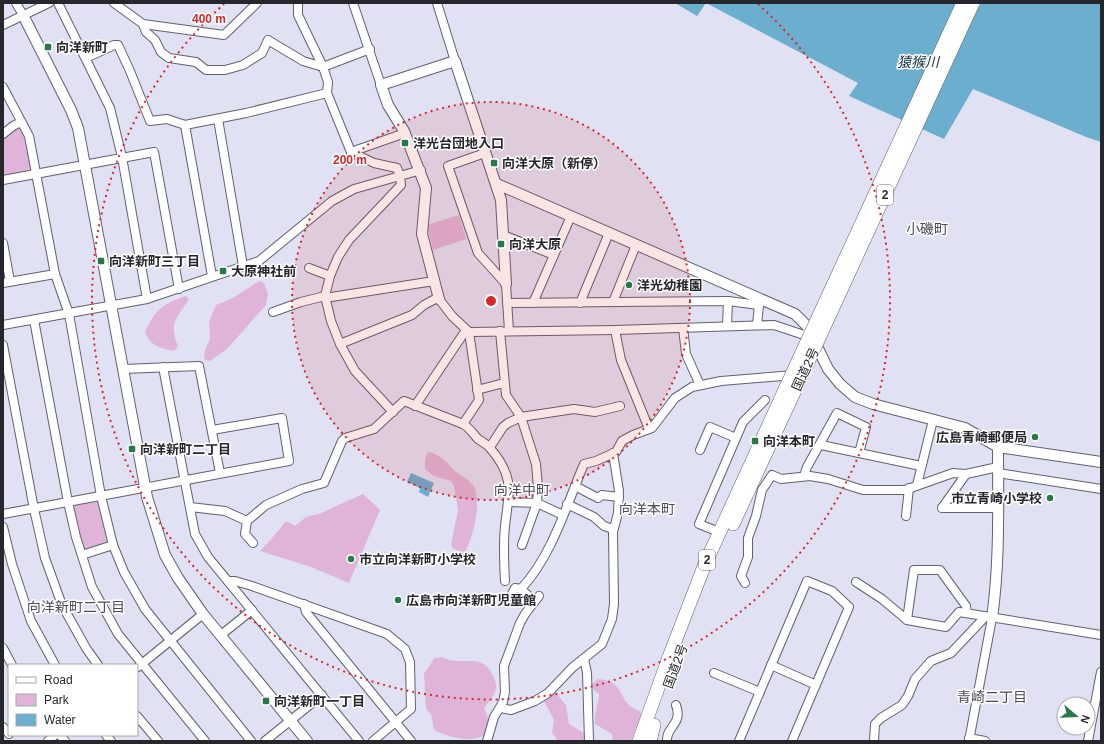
<svg xmlns="http://www.w3.org/2000/svg" width="1104" height="744" font-family="Helvetica,'Noto Sans JP',sans-serif">
  <style>
    .green { fill: #dfb4d8 }
    .water { fill: #6baece }
    .lines { fill: none; stroke-linecap: round; stroke-linejoin: round }
    .minor-casing { stroke: #5f6170; stroke-width: 10 }
    .tertiary-casing { stroke: #5f6170; stroke-width: 12 }
    .trunk-casing { stroke: #5f6170; stroke-width: 14 }
    .minor { stroke: #fff; stroke-width: 8 }
    .tertiary { stroke: #fff; stroke-width: 10 }
    .trunk { stroke: #fff; stroke-width: 13 }
    .trunk-bridge-casing { stroke: #5f6170; stroke-width: 14; stroke-linecap: butt }
    .trunk-bridge { stroke: #fff; stroke-width: 13 }
    .ring { fill: none; stroke: #d62828; stroke-width: 2; stroke-dasharray: 2 4 }
    .poi-dot { fill: #28794a; stroke: #fff; stroke-width: 1.5 }
    .labels { text-anchor: middle; stroke-width: 3; stroke-linejoin: round; paint-order: stroke }
    .shield { fill: #fff; stroke: #67676c; stroke-width: 1 }
    .shield-label { font-size: 12px; font-weight: bold; fill: #26262d }
    .poi-label { font-size: 13px; font-weight: bold; fill: #26262d; stroke: #fff; text-anchor: start }
    .street-label { font-size: 13px; fill: #26262d; stroke: #fff }
    .water-label { font-size: 14px; font-style: italic; fill: #0d2d3c; stroke: #fff }
    .neighbourhood-label { font-size: 14px; fill: #4a4c5a; stroke: #fff }
    .centre { fill: #d62828; stroke: #fff; stroke-width: 2 }
    .ring-label { font-size: 12px; text-anchor: middle; font-weight: bold; fill: #d62828; stroke: #fff; stroke-width: 3; stroke-linejoin: round; paint-order: stroke }
  </style>
  <rect width="100%" height="100%" fill="#e0e2f4"/>
  <!-- green -->
  <g class="green">
    <path d="M 18,128 L 22,129 L 28,142 L 32,171 L 3,177 L 3,139 L 8,133 Z"/>
    <path d="M 459,215 L 466,239 L 433,250 L 427,225 Z"/>
    <path d="M 259,281 L 264,283 L 268,294 L 266,305 L 227,349 L 210,361 L 204,359 L 205,350 L 210,339 L 209,322 L 216,305 L 231,299 Z"/>
    <path d="M 186,296 L 189,299 C 177,319 168,322 178,346 L 174,351 C 160,348 150,346 145,332 C 156,308 162,305 186,296 Z"/>
    <path d="M 428,452 C 442,455 446,462 455,471 C 461,476 471,480 474,487 C 482,503 473,535 466,551 L 461,552 L 452,548 L 451,545 L 458,510 L 454,486 L 451,481 L 434,476 L 425,469 L 425,459 Z"/>
    <path d="M 363,494 L 380,510 L 349,583 L 311,567 L 260,551 C 269,541 278,532 286,521 L 295,526 L 306,517 L 322,513 L 327,510 Z"/>
    <path d="M 96,501 L 99,503 L 108,542 L 107,544 L 87,552 L 83,550 L 73,508 L 75,504 Z"/>
    <path d="M 442,657 C 463,668 483,650 494,678 C 500,691 492,698 484,708 L 490,722 C 489,725 488,731 486,734 C 474,744 447,737 434,730 L 431,714 L 426,709 L 424,673 L 429,667 L 434,658 Z"/>
    <path d="M 598,679 C 629,682 614,702 640,711 L 641,715 L 631,741 L 613,741 L 612,734 L 595,724 C 594,714 598,705 599,694 L 594,690 L 592,684 Z"/>
    <path d="M 552,692 L 555,692 L 566,705 L 569,724 L 584,733 L 586,741 L 558,741 L 552,733 L 554,720 L 544,701 Z"/>
  </g>
  <!-- water -->
  <g class="water">
    <path d="M 675,3 L 1101,3 L 1101,142 L 1086,137 L 973,89 L 944,139 L 849,96 L 858,83 L 706,3 L 697,16 Z"/>
    <path d="M 411,473 L 434,483 L 428,497 L 419,492 L 420,488 L 407,482 Z"/>
  </g>
  <g class="lines">
    <!-- minor casing -->
    <g class="minor-casing">
      <g id="minor">
        <path d="M 16,3 L 23,15"/>
        <path d="M 58,3 L 110,108 L 122,157 L 147,299"/>
        <path d="M 114,3 L 143,24 L 224,35 L 257,3"/>
        <path d="M 298,3 L 298,15 L 323,67 L 328,82 L 327,93 L 351,152 L 374,163 L 397,168 L 400,176 L 401,185 L 349,240 L 338,257 L 330,276 L 325,296 L 331,321 L 340,344 L 355,371 L 393,412"/>
        <path d="M 353,3 L 381,85"/>
        <path d="M 437,3 L 455,61"/>
        <path d="M 143,24 L 146,32 L 155,40 L 161,52 L 169,58 L 196,62 L 206,70 L 225,70 L 243,65 L 262,53 L 268,40 L 303,61 L 323,67 L 370,49"/>
        <path d="M 3,25 L 49,3"/>
        <path d="M 86,58 L 114,45 L 118,45 L 130,71 L 150,121 L 167,119 L 185,125 L 246,113 L 327,93"/>
        <path d="M 3,87 L 29,136 L 55,274 L 69,314 L 101,496 L 113,545 L 124,572 L 145,609 L 251,741"/>
        <path d="M 218,119 L 243,266"/>
        <path d="M 185,125 L 212,276"/>
        <path d="M 3,134 L 13,126 L 21,122"/>
        <path d="M 351,152 L 405,133"/>
        <path d="M 485,153 L 448,166 L 478,253 L 506,284 L 509,331"/>
        <path d="M 3,180 L 154,152 L 179,289"/>
        <path d="M 503,235 L 554,255"/>
        <path d="M 3,243 L 10,281"/>
        <path d="M 309,268 L 330,276"/>
        <path d="M 3,283 L 55,274"/>
        <path d="M 325,298 L 434,281"/>
        <path d="M 439,299 L 452,316 L 469,332 L 615,330 L 774,325 L 813,338"/>
        <path d="M 613,302 L 636,245"/>
        <path d="M 507,303 L 728,301 L 759,305 L 762,299"/>
        <path d="M 533,303 L 571,216"/>
        <path d="M 580,303 L 609,233"/>
        <path d="M 273,312 L 301,302 L 325,296"/>
        <path d="M 34,320 L 68,502 L 76,537 L 92,587 L 118,634 L 205,741"/>
        <path d="M 3,325 L 147,299 L 259,261 L 332,201 L 354,189 L 421,170"/>
        <path d="M 757,325 L 759,305"/>
        <path d="M 727,326 L 728,301"/>
        <path d="M 683,328 L 686,354 L 700,385"/>
        <path d="M 615,330 L 621,360 L 649,429"/>
        <path d="M 500,331 L 506,395 L 521,417 L 536,464 L 538,487 L 537,503 L 522,545"/>
        <path d="M 340,344 L 412,315 L 424,305 L 439,297"/>
        <path d="M 3,345 L 34,509 L 45,558 L 62,605 L 86,648 L 98,665"/>
        <path d="M 163,367 L 195,534 L 208,557 L 359,741"/>
        <path d="M 123,369 L 199,366 L 220,473"/>
        <path d="M 477,390 L 504,383"/>
        <path d="M 415,406 L 466,330"/>
        <path d="M 463,424 L 479,400 L 469,332"/>
        <path d="M 821,445 L 921,466"/>
        <path d="M 490,447 L 503,427 L 508,423 L 521,417 L 574,409 L 595,412 L 620,406"/>
        <path d="M 700,450 L 710,427 L 736,438"/>
        <path d="M 998,473 L 1101,489"/>
        <path d="M 804,476 L 807,467 L 837,413 L 866,427 L 859,453"/>
        <path d="M 917,485 L 933,420"/>
        <path d="M 575,486 L 598,498 L 602,495 L 619,497"/>
        <path d="M 509,502 L 537,503 L 563,515"/>
        <path d="M 567,504 L 594,517 L 604,526 L 613,529"/>
        <path d="M 190,507 L 225,511 L 247,521 L 245,534 L 253,543"/>
        <path d="M 942,508 L 966,474 L 998,467"/>
        <path d="M 942,508 L 998,508"/>
        <path d="M 3,514 L 289,461 L 282,418 L 212,430"/>
        <path d="M 906,516 L 909,488"/>
        <path d="M 247,521 L 266,505 L 302,489 L 324,483 L 342,441 L 345,438 L 374,429 L 404,401 L 463,424 C 470,428 473,434 478,439 C 482,442 487,444 490,448 C 515,477 509,491 505,526 C 503,544 504,562 505,581"/>
        <path d="M 3,527 L 12,564 L 31,621 L 55,665"/>
        <path d="M 719,532 L 699,524 L 743,422 L 765,400"/>
        <path d="M 82,555 L 113,545"/>
        <path d="M 228,581 L 235,581 L 252,586 L 387,634 L 405,649 L 410,662 L 411,709 L 373,741"/>
        <path d="M 856,582 L 882,599 L 907,620 L 946,627 L 959,612 L 1101,635"/>
        <path d="M 745,583 L 741,576 L 748,557 L 748,538 L 756,516 L 762,490 L 772,475 L 781,479 L 810,476 L 828,479 L 863,490 L 905,490 L 953,473 L 966,474"/>
        <path d="M 521,589 L 534,601"/>
        <path d="M 511,596 L 515,588 L 521,589 C 553,554 566,506 584,464 L 596,461 L 616,452 L 622,441 L 633,435 L 652,428 L 675,398 L 692,387 L 721,381 L 794,375"/>
        <path d="M 304,604 L 306,612 L 411,741"/>
        <path d="M 907,620 L 914,570 L 940,570 L 966,606 L 967,613"/>
        <path d="M 221,635 L 252,610"/>
        <path d="M 3,648 L 12,665"/>
        <path d="M 584,659 L 587,673 L 589,741"/>
        <path d="M 771,665 L 816,685"/>
        <path d="M 138,667 L 203,614"/>
        <path d="M 714,673 L 760,692"/>
        <path d="M 501,708 L 511,710 L 535,701 L 548,693 L 573,667 L 602,644 L 612,619 L 614,604 L 613,532 L 618,513 L 619,491 L 613,453"/>
        <path d="M 137,716 L 158,741"/>
        <path d="M 3,727 L 9,734"/>
        <path d="M 60,735 L 65,741"/>
        <path d="M 106,735 L 111,741"/>
        <path d="M 969,738 L 985,741"/>
        <path d="M 48,741 L 55,735"/>
        <path d="M 265,741 L 322,695"/>
        <path d="M 487,741 L 494,717 L 503,702 L 505,692 L 504,666 L 520,623 L 525,614 L 539,596"/>
        <path d="M 667,741 C 666,726 683,725 676,705"/>
        <path d="M 739,741 L 807,581 L 832,591 L 849,607 L 792,741"/>
        <path d="M 874,741 L 875,724 L 881,718 L 902,705 L 908,696 L 915,679 L 931,661 L 951,653 L 985,617"/>
        <path d="M 969,741 L 992,618"/>
        <path d="M 1088,741 L 1101,672"/>
      </g>
    </g>
    <!-- tertiary casing -->
    <g class="tertiary-casing">
      <g id="tertiary">
        <path d="M 23,15 L 71,110 L 78,128 L 147,497 L 165,555 L 178,578 L 203,614 L 307,741"/>
        <path d="M 497,184 L 795,314 L 807,326 L 828,369 L 840,384 L 855,397 L 873,404 L 965,428 L 998,447 L 1101,462"/>
        <path d="M 439,299 L 422,234 L 426,188 L 404,131 L 388,105 L 381,85 L 455,61 L 501,200 L 506,284"/>
        <path d="M 992,618 C 1000,561 998,504 998,447"/>
      </g>
    </g>
    <!-- trunk casing -->
    <g class="trunk-casing">
      <g id="trunk">
        <path d="M 733,524 L 796,388"/>
        <path d="M 639,741 L 669,657 L 705,564 L 788,383"/>
        <path d="M 650,741 L 654,725"/>
      </g>
    </g>
    <!-- minor -->
    <use href="#minor" class="minor"/>
    <!-- tertiary -->
    <use href="#tertiary" class="tertiary"/>
    <!-- trunk -->
    <use href="#trunk" class="trunk"/>
    <!-- trunk-bridge casing -->
    <g class="trunk-bridge-casing">
      <g id="trunk-bridge">
        <path d="M 788,383 L 963,3"/>
        <path d="M 796,388 L 973,3"/>
      </g>
    </g>
    <!-- trunk-bridge -->
    <use href="#trunk-bridge" class="trunk-bridge"/>
  </g>
  <!-- distance rings -->
  <circle cx="491" cy="301" r="199" fill="#d62828" fill-opacity=".12"/>
  <g class="ring">
    <circle cx="491" cy="301" r="199"/>
    <path d="M758 4A399 399 0 1 1 224 4"/>
  </g>
  <!-- markers -->
  <g class="poi-dot">
    <rect x="44" y="43" width="8" height="8" rx="2"/>
    <rect x="401" y="139" width="8" height="8" rx="2"/>
    <rect x="490" y="159" width="8" height="8" rx="2"/>
    <rect x="497" y="240" width="8" height="8" rx="2"/>
    <rect x="97" y="257" width="8" height="8" rx="2"/>
    <rect x="219" y="267" width="8" height="8" rx="2"/>
    <circle cx="629" cy="285" r="4"/>
    <circle cx="1035" cy="437" r="4"/>
    <rect x="751" y="437" width="8" height="8" rx="2"/>
    <rect x="128" y="445" width="8" height="8" rx="2"/>
    <circle cx="1050" cy="498" r="4"/>
    <circle cx="351" cy="559" r="4"/>
    <circle cx="398" cy="600" r="4"/>
    <rect x="262" y="697" width="8" height="8" rx="2"/>
  </g>
  <g class="labels">
    <!-- shield labels -->
    <g class="shield">
      <rect x="877" y="185" width="16" height="20" rx="3"/>
      <rect x="699" y="550" width="16" height="20" rx="3"/>
    </g>
    <g class="shield-label">
      <text x="885" y="199">2</text>
      <text x="707" y="564">2</text>
    </g>
    <!-- poi labels -->
    <g class="poi-label">
      <text x="56" y="52">向洋新町</text>
      <text x="413" y="148">洋光台団地入口</text>
      <text x="502" y="168">向洋大原（新停）</text>
      <text x="509" y="249">向洋大原</text>
      <text x="109" y="266">向洋新町三丁目</text>
      <text x="231" y="276">大原神社前</text>
      <text x="637" y="290">洋光幼稚園</text>
      <text x="1027" y="442" text-anchor="end">広島青崎郵便局</text>
      <text x="763" y="446">向洋本町</text>
      <text x="140" y="454">向洋新町二丁目</text>
      <text x="1042" y="503" text-anchor="end">市立青崎小学校</text>
      <text x="359" y="564">市立向洋新町小学校</text>
      <text x="406" y="605">広島市向洋新町児童館</text>
      <text x="274" y="706">向洋新町一丁目</text>
    </g>
    <!-- street labels -->
    <g class="street-label">
      <text transform="translate(805 369) rotate(-65)" y="5">国道2号</text>
      <text transform="translate(675 666) rotate(-70)" y="5">国道2号</text>
    </g>
    <!-- water labels -->
    <g class="water-label">
      <text x="918" y="67">猿猴川</text>
    </g>
    <!-- neighbourhood labels -->
    <g class="neighbourhood-label">
      <text x="927" y="234">小磯町</text>
      <text x="522" y="495">向洋中町</text>
      <text x="647" y="514">向洋本町</text>
      <text x="76" y="612">向洋新町二丁目</text>
      <text x="992" y="702">青崎二丁目</text>
    </g>
  </g>
  <circle cx="491" cy="301" r="6" class="centre"/>
  <g class="ring-label">
    <text x="209" y="23">400 m</text>
    <text x="350" y="164">200 m</text>
  </g>
  <!-- border -->
  <rect width="1104" height="744" fill="none" stroke="#26262d" stroke-width="8"/>
  <!-- legend -->
  <rect x="8" y="664" width="130" height="72" fill="#ffffff" stroke="#a8a8ab"/>
  <rect x="16" y="677" width="20" height="6" fill="#ffffff" stroke="#a8a8ab"/>
  <text x="44" y="684" font-size="12" fill="#26262d">Road</text>
  <rect x="16" y="694" width="20" height="12" fill="#dfb4d8" stroke="#a8a8ab"/>
  <text x="44" y="704" font-size="12" fill="#26262d">Park</text>
  <rect x="16" y="714" width="20" height="12" fill="#6baece" stroke="#a8a8ab"/>
  <text x="44" y="724" font-size="12" fill="#26262d">Water</text>
  <!-- north arrow -->
  <g transform="translate(1076 716) rotate(109)"><circle r="19" fill="#ffffff" stroke="#a8a8ab"/>
  <path d="M0-3L7 15L0 10L-7 15Z" fill="#28794a"/>
  <text y="-6" font-size="11" font-weight="bold" text-anchor="middle" fill="#26262d">N</text>
  </g>
</svg>
